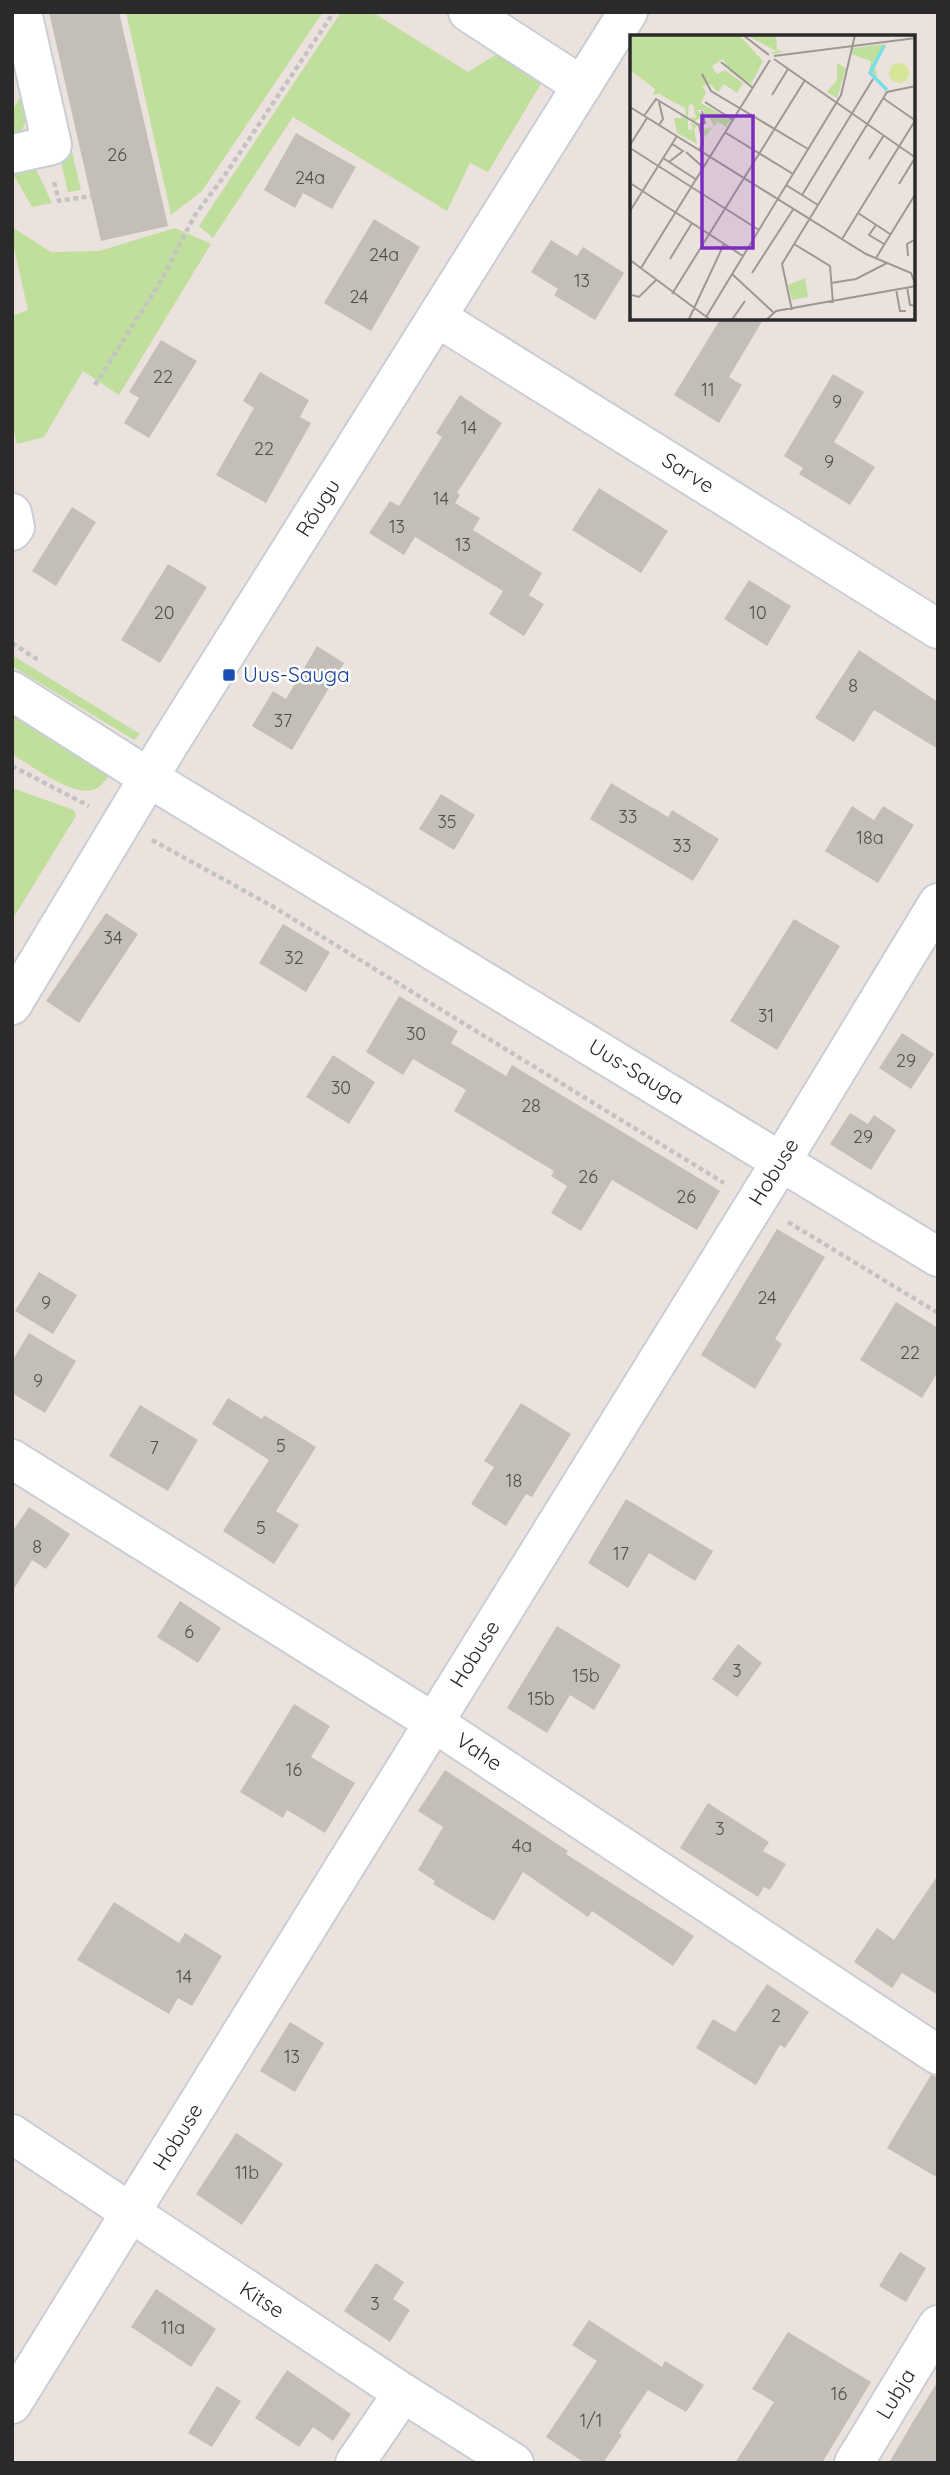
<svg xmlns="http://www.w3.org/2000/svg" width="950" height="2475" font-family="Quicksand,sans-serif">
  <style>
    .green { fill: #c0df9c }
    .building { fill: #c4beb8 }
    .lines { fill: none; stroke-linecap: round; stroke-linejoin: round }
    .minor-casing { stroke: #c8ced7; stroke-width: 42 }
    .path { stroke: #c3c3c3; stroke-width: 4.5; stroke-dasharray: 5 3.5; stroke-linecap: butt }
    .minor { stroke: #fff; stroke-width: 38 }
    .transit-dot { fill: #1a4fb4; stroke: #fff; stroke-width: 2.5 }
    .labels { text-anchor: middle; stroke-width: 5; stroke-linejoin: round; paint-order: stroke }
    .number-label { font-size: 18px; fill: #504f4e }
    .street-label { font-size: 21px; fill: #2a2a2a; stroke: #fff }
    .transit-label { font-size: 21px; fill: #164399; stroke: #fff; text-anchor: start }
    .inset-river { fill: none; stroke: #75e0e9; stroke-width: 3.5 }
    .inset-road { fill: none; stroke: #9e9895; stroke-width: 2 }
    .view { fill: #7b2cbf; fill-opacity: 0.15; stroke: #7b2cbf; stroke-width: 3.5 }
    .inset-edge { fill: none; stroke: #2a2a2a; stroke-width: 3.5 }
  </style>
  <rect width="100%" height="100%" fill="#ece2dd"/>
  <!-- green -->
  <g class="green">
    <path d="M 126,12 L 323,12 L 202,191 L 171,215 Z"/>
    <path d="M 341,12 L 372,12 L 468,72 L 497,54 L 542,82 L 488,172 L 470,163 L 447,211 L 293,117 L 213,238 L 199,226 Z"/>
    <path d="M 19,48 L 27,98 L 27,119 L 16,143 L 12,144 L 12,111 L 23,92 L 12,50 Z"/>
    <path d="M 67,130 L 81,190 L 68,192 L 54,133 Z"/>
    <path d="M 31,159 L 52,203 L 32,207 L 12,172 Z"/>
    <path d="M 12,227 L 51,252 L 99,251 L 175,228 L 211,244 L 119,395 L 83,371 L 44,437 L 17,444 L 12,424 L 12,316 L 28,310 L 12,239 Z"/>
    <path d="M 12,655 L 140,734 L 134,740 L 12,666 Z"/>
    <path d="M 12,715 L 109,776 C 106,779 102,785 97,788 C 78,801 30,765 12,754 Z"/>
    <path d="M 12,788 L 74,810 L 76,816 L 12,920 Z"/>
  </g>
  <!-- building -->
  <g class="building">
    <path d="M 49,12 L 119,12 L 168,226 L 101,241 Z"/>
    <path d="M 296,133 L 356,167 L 332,209 L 303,193 L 295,208 L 264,190 Z"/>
    <path d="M 374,219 L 420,247 L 371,331 L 324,303 Z"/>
    <path d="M 551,240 L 577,256 L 583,247 L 624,273 L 595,320 L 554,295 L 558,289 L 531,272 Z"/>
    <path d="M 721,318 L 764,318 L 729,377 L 742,385 L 719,423 L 674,395 Z"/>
    <path d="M 161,340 L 197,361 L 149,438 L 124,423 L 139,398 L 129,392 Z"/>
    <path d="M 260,372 L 309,400 L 300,417 L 311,423 L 266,503 L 216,475 L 254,408 L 243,401 Z"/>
    <path d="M 833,374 L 864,392 L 834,442 L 875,467 L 850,505 L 799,474 L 803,468 L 784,456 Z"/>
    <path d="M 460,395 L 502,423 L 457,493 L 460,495 L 455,503 L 480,518 L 473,530 L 542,573 L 529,595 L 544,604 L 524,636 L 489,614 L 503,591 L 415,537 L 404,555 L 369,533 L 390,501 L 399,506 L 442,437 L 436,433 Z"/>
    <path d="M 599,488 L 668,531 L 641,573 L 572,530 Z"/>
    <path d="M 72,507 L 96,522 L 56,586 L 32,571 Z"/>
    <path d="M 168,564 L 207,587 L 160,663 L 121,640 Z"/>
    <path d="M 749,580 L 791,606 L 767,646 L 724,619 Z"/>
    <path d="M 317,646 L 344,663 L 292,750 L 252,726 L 273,691 L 286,699 Z"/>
    <path d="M 859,650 L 938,702 L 938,749 L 874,710 L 854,742 L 815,718 Z"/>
    <path d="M 611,783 L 668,817 L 672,810 L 719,839 L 693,881 L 590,819 Z"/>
    <path d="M 441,794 L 475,815 L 454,850 L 419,829 Z"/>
    <path d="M 852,806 L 874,820 L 883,806 L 914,825 L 878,883 L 825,851 Z"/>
    <path d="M 106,913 L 138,934 L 79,1023 L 46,1001 Z"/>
    <path d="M 794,919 L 840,946 L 777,1050 L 730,1021 Z"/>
    <path d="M 283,924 L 330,952 L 306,992 L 259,963 Z"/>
    <path d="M 399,996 L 458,1031 L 451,1043 L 506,1076 L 512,1065 L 720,1191 L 697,1230 L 612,1180 L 581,1231 L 551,1213 L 567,1186 L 551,1176 L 554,1171 L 454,1111 L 466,1090 L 413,1059 L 403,1075 L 366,1052 Z"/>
    <path d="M 902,1033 L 934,1054 L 911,1089 L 879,1068 Z"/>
    <path d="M 333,1055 L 375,1082 L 349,1124 L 306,1097 Z"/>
    <path d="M 850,1113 L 868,1124 L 874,1115 L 896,1130 L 871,1170 L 830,1144 Z"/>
    <path d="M 777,1229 L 825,1257 L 775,1339 L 782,1344 L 755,1389 L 701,1355 Z"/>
    <path d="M 39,1272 L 77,1295 L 53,1334 L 15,1311 Z"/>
    <path d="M 896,1302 L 938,1328 L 938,1372 L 922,1398 L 860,1360 Z"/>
    <path d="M 29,1333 L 76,1361 L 45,1413 L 12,1393 L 12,1361 Z"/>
    <path d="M 228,1398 L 262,1419 L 264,1415 L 316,1447 L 276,1511 L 299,1525 L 274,1564 L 223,1531 L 269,1460 L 212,1424 Z"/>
    <path d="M 521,1403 L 571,1434 L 532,1497 L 526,1494 L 506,1526 L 471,1504 L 494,1467 L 484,1461 Z"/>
    <path d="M 140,1405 L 198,1440 L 168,1491 L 109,1456 Z"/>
    <path d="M 626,1499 L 713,1551 L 695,1581 L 649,1553 L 628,1588 L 588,1563 Z"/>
    <path d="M 29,1507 L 70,1534 L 46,1569 L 32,1560 L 12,1592 L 12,1532 Z"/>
    <path d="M 180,1601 L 221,1628 L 198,1663 L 157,1637 Z"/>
    <path d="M 557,1626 L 621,1665 L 594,1710 L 570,1695 L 547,1733 L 507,1708 Z"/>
    <path d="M 738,1644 L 762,1663 L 737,1697 L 712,1679 Z"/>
    <path d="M 294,1704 L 330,1726 L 311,1757 L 355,1783 L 325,1833 L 287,1810 L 283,1818 L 240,1792 Z"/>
    <path d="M 445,1770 L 568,1851 L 566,1854 L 694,1936 L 673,1966 L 592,1911 L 588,1917 L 523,1872 L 494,1921 L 433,1884 L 435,1881 L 418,1870 L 443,1827 L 418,1811 Z"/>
    <path d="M 708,1803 L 769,1842 L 763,1851 L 786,1864 L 770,1890 L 764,1887 L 758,1897 L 680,1848 Z"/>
    <path d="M 938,1875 L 938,1995 L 902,1973 L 892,1988 L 854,1962 L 877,1928 L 894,1940 Z"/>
    <path d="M 114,1902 L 179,1943 L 185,1933 L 222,1956 L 192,2006 L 178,1998 L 169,2014 L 77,1960 Z"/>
    <path d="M 767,1984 L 809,2012 L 785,2048 L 780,2045 L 756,2085 L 696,2048 L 713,2019 L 735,2032 Z"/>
    <path d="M 290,2022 L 324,2043 L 295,2092 L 260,2071 Z"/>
    <path d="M 931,2075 L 938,2077 L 938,2178 L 887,2148 Z"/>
    <path d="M 236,2133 L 283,2164 L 242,2225 L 196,2194 Z"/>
    <path d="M 900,2252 L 926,2268 L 906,2302 L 879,2286 Z"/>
    <path d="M 376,2263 L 404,2282 L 393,2299 L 410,2310 L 390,2342 L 344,2311 Z"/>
    <path d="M 156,2289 L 216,2329 L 191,2367 L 131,2327 Z"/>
    <path d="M 589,2320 L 662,2367 L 665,2361 L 704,2385 L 686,2412 L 648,2390 L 619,2433 L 622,2435 L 603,2463 L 585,2463 L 546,2437 L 597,2361 L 572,2345 Z"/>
    <path d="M 788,2332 L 871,2382 L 822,2463 L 735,2463 L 774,2402 L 752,2389 Z"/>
    <path d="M 287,2370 L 351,2414 L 333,2441 L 313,2427 L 299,2447 L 255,2418 Z"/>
    <path d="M 938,2381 L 938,2463 L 889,2463 L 911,2425 Z"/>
    <path d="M 217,2386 L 241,2401 L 212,2447 L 188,2433 Z"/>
  </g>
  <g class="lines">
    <!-- minor casing -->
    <g class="minor-casing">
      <g id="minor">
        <path d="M 468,12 L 582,86"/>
        <path d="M 12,154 L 52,145 L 22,12"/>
        <path d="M 438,318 L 938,629"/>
        <path d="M 12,513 L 15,527 L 12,531"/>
        <path d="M 12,691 L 149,778 L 938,1257"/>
        <path d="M 12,1005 L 169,744 L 628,12"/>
        <path d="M 12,1459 L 433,1722 L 938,2055"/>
        <path d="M 12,2134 L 403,2393 L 514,2463"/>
        <path d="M 12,2404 L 782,1160 L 938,903"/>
        <path d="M 355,2463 L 403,2393"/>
        <path d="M 854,2463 L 938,2325"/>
      </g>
    </g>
    <!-- path -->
    <g class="path">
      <path d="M 54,182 L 59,201 L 91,196"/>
      <path d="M 95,385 L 159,284 L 195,215 L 225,175 L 334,12"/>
      <path d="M 12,643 L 38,660"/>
      <path d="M 12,766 L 89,806"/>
      <path d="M 152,840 L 272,906 L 724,1183"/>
      <path d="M 788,1222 L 938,1313"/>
    </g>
    <!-- minor -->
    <use href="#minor" class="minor"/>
  </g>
  <!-- markers -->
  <rect class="transit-dot" x="222" y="668" width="14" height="14" rx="3.5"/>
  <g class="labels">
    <!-- number labels -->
    <g class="number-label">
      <text x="117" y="161">26</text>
      <text x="310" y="184">24a</text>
      <text x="384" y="261">24a</text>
      <text x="582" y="287">13</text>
      <text x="359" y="303">24</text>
      <text x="163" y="383">22</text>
      <text x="708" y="396">11</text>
      <text x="837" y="408">9</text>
      <text x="469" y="434">14</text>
      <text x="264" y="455">22</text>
      <text x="829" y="468">9</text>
      <text x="441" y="505">14</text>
      <text x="397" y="533">13</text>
      <text x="463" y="551">13</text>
      <text x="164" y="619">20</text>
      <text x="758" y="619">10</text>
      <text x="853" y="692">8</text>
      <text x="283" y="727">37</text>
      <text x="628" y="823">33</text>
      <text x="447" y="828">35</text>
      <text x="870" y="844">18a</text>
      <text x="682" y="852">33</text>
      <text x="113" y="944">34</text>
      <text x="294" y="964">32</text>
      <text x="766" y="1022">31</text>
      <text x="416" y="1040">30</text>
      <text x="906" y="1067">29</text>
      <text x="341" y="1094">30</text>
      <text x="531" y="1112">28</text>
      <text x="863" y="1143">29</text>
      <text x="588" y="1183">26</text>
      <text x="686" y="1203">26</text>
      <text x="767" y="1304">24</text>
      <text x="46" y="1309">9</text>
      <text x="910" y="1359">22</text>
      <text x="38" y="1387">9</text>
      <text x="281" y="1452">5</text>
      <text x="154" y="1454">7</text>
      <text x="514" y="1487">18</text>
      <text x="261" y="1534">5</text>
      <text x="37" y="1553">8</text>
      <text x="621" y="1560">17</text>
      <text x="189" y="1638">6</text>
      <text x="737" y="1677">3</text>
      <text x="586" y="1682">15b</text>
      <text x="541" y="1705">15b</text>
      <text x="294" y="1776">16</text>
      <text x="720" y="1835">3</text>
      <text x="522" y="1852">4a</text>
      <text x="184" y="1983">14</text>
      <text x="776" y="2022">2</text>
      <text x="292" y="2063">13</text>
      <text x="247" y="2179">11b</text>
      <text x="375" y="2310">3</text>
      <text x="173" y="2334">11a</text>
      <text x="839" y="2400">16</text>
      <text x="591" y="2427">1/1</text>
    </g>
    <!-- street labels -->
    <g class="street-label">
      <text transform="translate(688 473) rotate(32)" y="7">Sarve</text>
      <text transform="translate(318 508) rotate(-58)" y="7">Rõugu</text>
      <text transform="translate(636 1072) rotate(31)" y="7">Uus-Sauga</text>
      <text transform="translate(774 1172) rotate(-58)" y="7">Hobuse</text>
      <text transform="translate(475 1654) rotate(-58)" y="7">Hobuse</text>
      <text transform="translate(479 1752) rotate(34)" y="7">Vahe</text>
      <text transform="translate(178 2137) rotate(-58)" y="7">Hobuse</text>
      <text transform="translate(262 2300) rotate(33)" y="7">Kitse</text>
      <text transform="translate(896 2394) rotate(-59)" y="7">Lubja</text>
    </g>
    <!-- transit labels -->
    <g class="transit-label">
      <text x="243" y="682">Uus-Sauga</text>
    </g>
  </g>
  <!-- overview -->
  <g transform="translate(630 35)">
    <rect width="285" height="285" fill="#ece2dd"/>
    <path d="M 0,0 L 109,0 L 133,26 L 121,49 L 101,37 L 93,24 L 82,31 L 87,39 L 95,35 L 113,48 L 107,58 L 94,49 L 88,57 L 80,49 L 72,51 L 76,57 L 71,68 L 101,85 L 96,92 L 88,87 L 73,104 L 70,91 L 75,94 L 84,92 L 78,79 L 74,82 L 74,75 L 66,75 L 72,79 L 74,87 L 73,89 L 70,89 L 71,82 L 64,87 L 60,82 L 66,83 L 63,69 L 59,70 L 58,81 L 56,81 L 55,73 L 29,59 L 23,60 L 25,54 L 0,35 ZM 116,0 L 146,0 L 147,15 L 155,17 L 145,19 L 138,17 L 148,17 ZM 256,9 L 244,28 L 248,46 L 239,37 L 241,26 L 221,19 L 223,13 ZM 207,28 L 216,33 L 207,63 L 197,57 L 207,45 ZM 51,80 L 58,84 L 58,95 L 63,94 L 60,88 L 68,90 L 64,94 L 67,109 L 47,98 L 44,83 L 53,83 ZM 175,243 L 178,262 L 162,265 L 158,250 Z" fill="#c0df9c"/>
    <path d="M259 38a10 10 0 1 1 20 0a10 10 0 1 1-20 0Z" fill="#d4e698"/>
    <path class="inset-river" d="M 254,11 L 240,38 L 257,55"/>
    <path class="inset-road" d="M 113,0 L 139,20M 144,21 L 286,3M 144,24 L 286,123M 91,27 L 123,53M 72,39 L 81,56 L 178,114M 142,60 L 158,34M 253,63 L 286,86M 29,67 L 33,84 L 29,90M 75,67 L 103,85M 0,72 L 236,219 L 281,238 L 286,251M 14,81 L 26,64 L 69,90 L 75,88 L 72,76M 96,98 L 163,139M 0,110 L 17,83M 0,113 L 129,195M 69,115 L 73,109 L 69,90M 56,117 L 74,133M 33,123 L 67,145M 239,124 L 254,100M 39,127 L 53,116 L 42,109M 0,148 L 113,221M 269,149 L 285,123M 156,150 L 188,170M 172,160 L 243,44M 0,176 L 47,101M 228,178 L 260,199M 246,190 L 239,200 L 254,209M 212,204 L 286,84M 164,209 L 200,231 L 203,268M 278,221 L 277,209 L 286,204M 246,223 L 286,158M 40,224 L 62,188M 0,225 L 82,286M 11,233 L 140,25M 122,238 L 164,173M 102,239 L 143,277M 201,248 L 226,244 L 257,228M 277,252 L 280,270 L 286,271M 266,254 L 270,276 L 276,276M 42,259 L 175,45M 2,260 L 9,262 L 26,245M 162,275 L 152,229 L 257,57 L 286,51M 76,282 L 211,60 L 225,0M 58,286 L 94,209M 101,286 L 115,266M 135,286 L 146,276 L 286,251"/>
    <path class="view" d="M 72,81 L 123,81 L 123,213 L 72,213 Z"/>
    <rect width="285" height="285" class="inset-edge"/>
  </g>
  <!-- border -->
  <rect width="950" height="2475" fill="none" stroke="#2a2a2a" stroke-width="28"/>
</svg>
